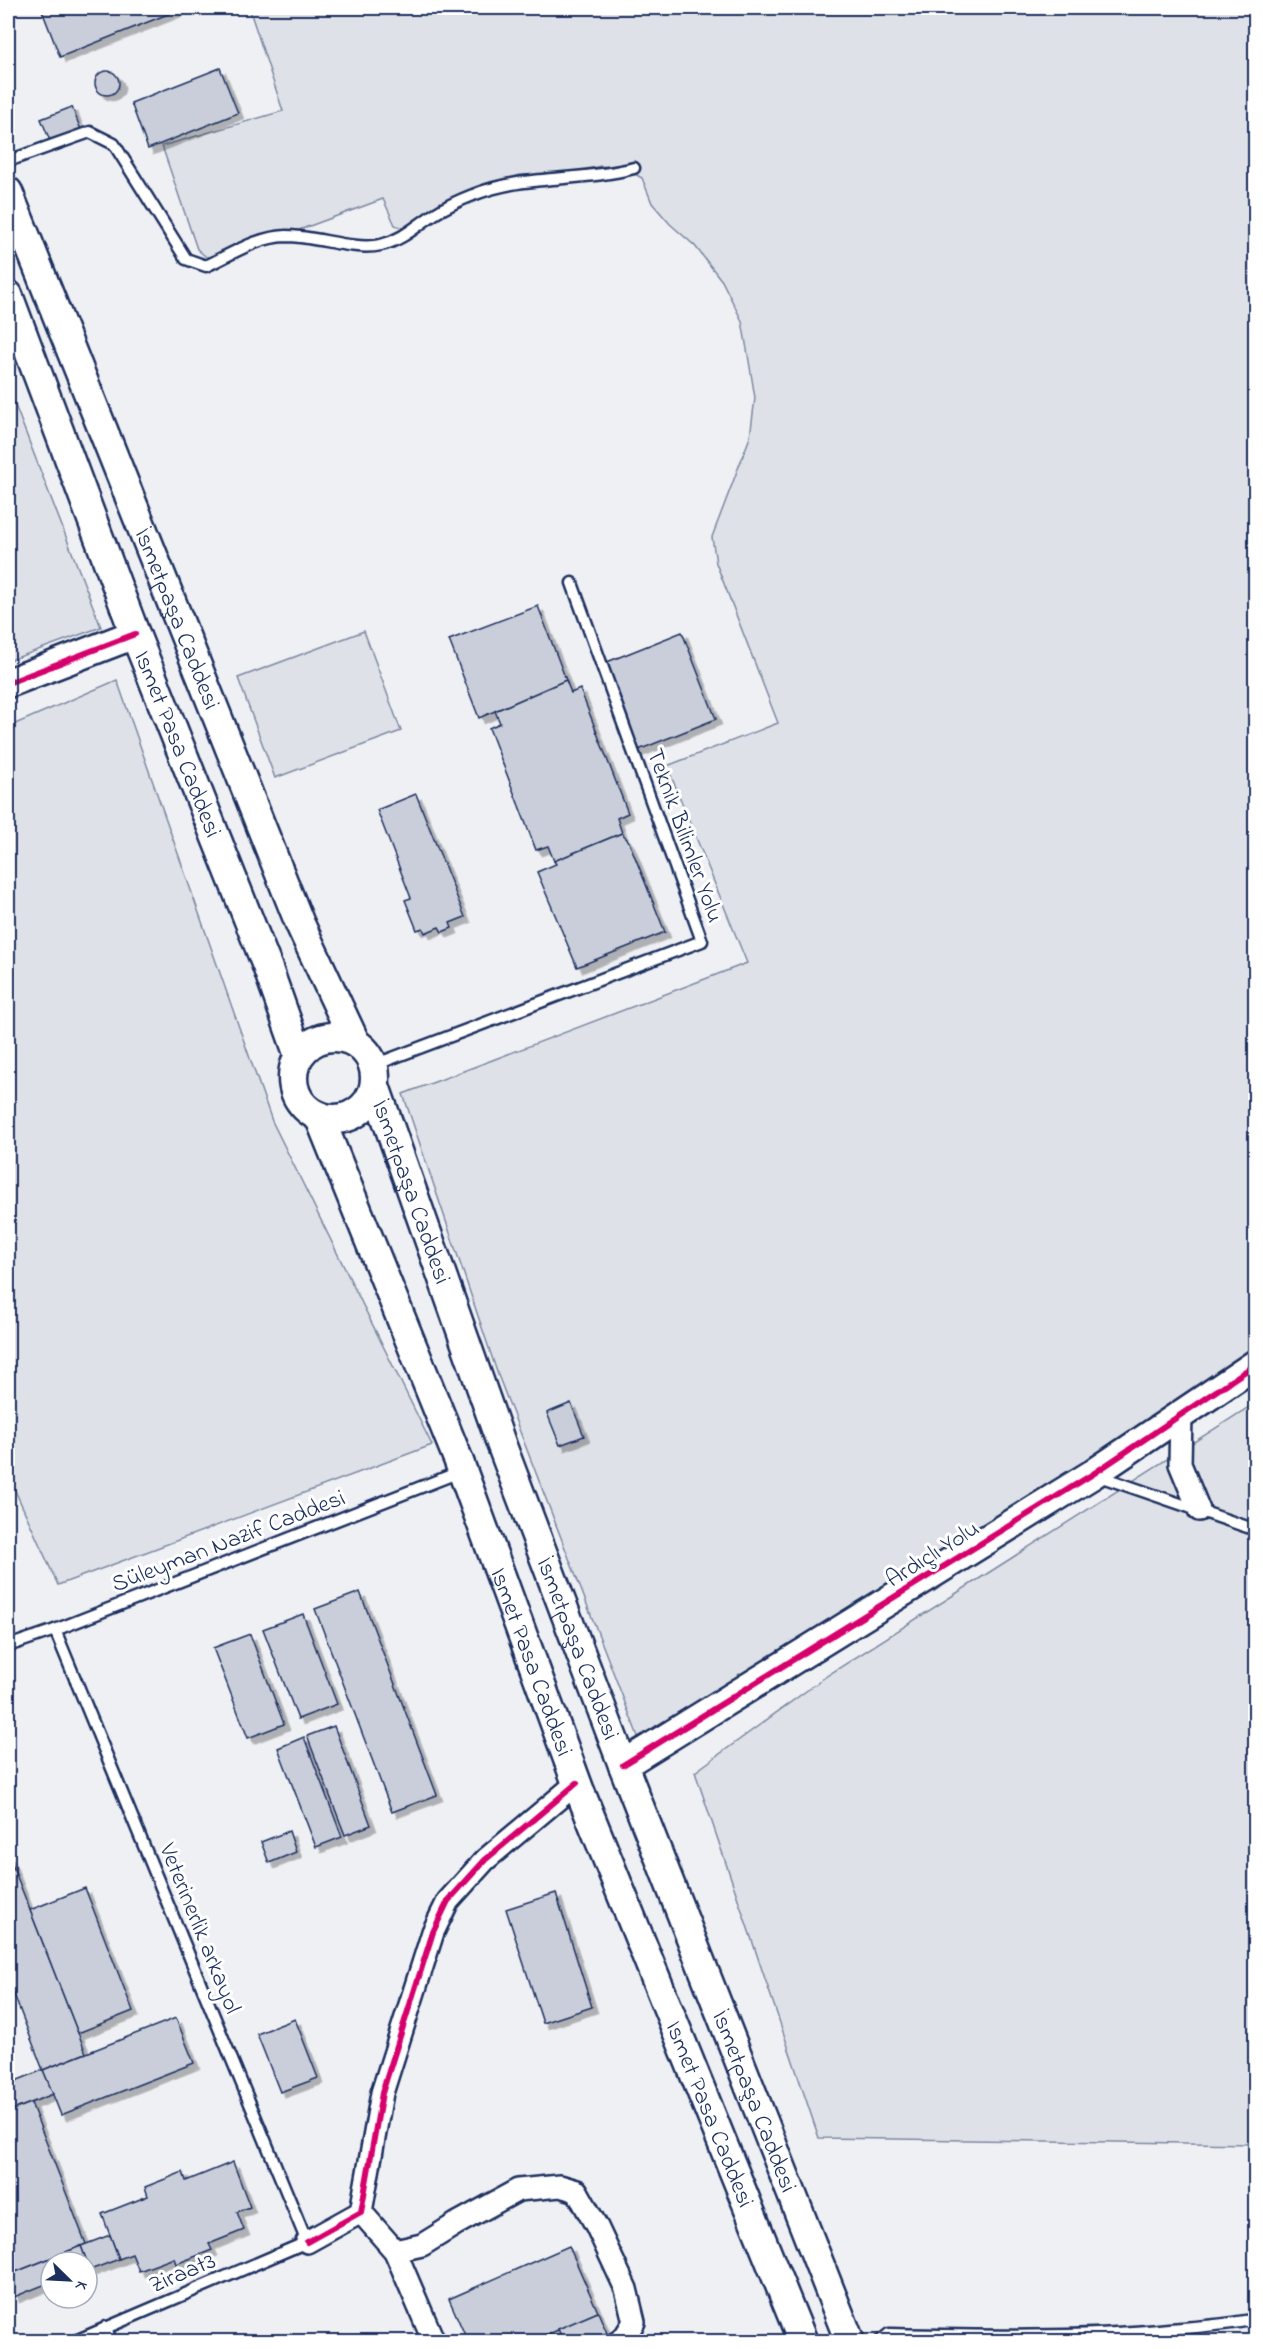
<svg xmlns="http://www.w3.org/2000/svg" width="1263" height="2349" font-family="'Indie Flower',sans-serif">
  <style>
    .built { fill: #eff0f4; fill-rule: evenodd }
    .green { fill: #dee1e7; stroke: #7c88a2; stroke-width: 1.5 }
    .building { fill: #caceda; stroke: #1b2f5e; stroke-width: 1.5; filter: url(#shadow) }
    .lines { fill: none; stroke-linecap: round; stroke-linejoin: round }
    .lane-casing { stroke: #1b2f5e; stroke-width: 15 }
    .street-casing { stroke: #1b2f5e; stroke-width: 26 }
    .secondary-casing { stroke: #1b2f5e; stroke-width: 33 }
    .lane { stroke: #fff; stroke-width: 10 }
    .street { stroke: #fff; stroke-width: 21 }
    .secondary { stroke: #fff; stroke-width: 28 }
    .cycleway-casing { stroke: #fff; stroke-width: 10 }
    .cycleway { stroke: #d6006c; stroke-width: 6 }
    .labels { text-anchor: middle; stroke-width: 6; stroke-linejoin: round; paint-order: stroke }
    .street-label { font-size: 24px; fill: #1b2f5e; stroke: #fff }
  </style>
  <defs>
    <filter id="shadow"><feDropShadow dx="5.5" dy="5.5" stdDeviation="0" flood-color="#0004"/></filter>
  </defs>
  <rect width="100%" height="100%" fill="#fff"/>
  <filter id="ink" filterUnits="userSpaceOnUse"><feTurbulence type="fractalNoise" baseFrequency=".0167" numOctaves="2"/><feDisplacementMap in="SourceGraphic" scale="12" xChannelSelector="R" yChannelSelector="G"/><feConvolveMatrix kernelMatrix="1 2 1 2 8 2 1 2 1" color-interpolation-filters="sRGB"/></filter>
  <g filter="url(#ink)">
    <!-- built -->
    <path class="built" d="M 8,8 L 1255,8 L 1255,2341 L 8,2342 ZM 51,2262 L 87,2262 L 87,2298 L 51,2298 Z"/>
    <!-- green -->
    <g class="green">
      <path d="M 249,8 L 1255,8 L 1255,1352 L 1097,1460 L 639,1739 L 498,1375 L 403,1094 L 747,963 L 667,766 L 778,723 L 716,563 L 712,537 L 750,437 L 755,398 L 748,355 L 742,321 L 722,281 L 695,246 L 670,224 L 652,203 L 642,178 L 626,169 L 601,166 L 561,174 L 520,175 L 486,187 L 414,233 L 395,225 L 383,199 L 212,262 L 197,249 L 162,146 L 283,111 Z"/>
      <path d="M 8,387 L 101,627 L 8,661 Z"/>
      <path d="M 364,631 L 401,731 L 275,778 L 238,678 Z"/>
      <path d="M 117,680 L 272,1121 L 432,1445 L 58,1585 L 8,1475 L 8,727 Z"/>
      <path d="M 1255,1403 L 1255,2144 L 819,2138 L 695,1772 L 828,1675 Z"/>
    </g>
    <!-- building -->
    <g class="building">
      <path d="M 41,8 L 177,8 L 178,10 L 60,57 Z"/>
      <path d="M 220,68 L 238,113 L 148,149 L 131,103 Z"/>
      <circle cx="107" cy="83" r="12"/>
      <path d="M 72,107 L 81,130 L 51,143 L 41,119 Z"/>
      <path d="M 538,606 L 566,680 L 479,718 L 449,640 Z"/>
      <path d="M 682,632 L 716,719 L 636,751 L 602,664 Z"/>
      <path d="M 566,680 L 571,693 L 580,689 L 628,813 L 617,818 L 622,833 L 554,861 L 548,846 L 536,850 L 489,728 L 500,723 L 495,711 Z"/>
      <path d="M 416,794 L 465,917 L 450,923 L 452,928 L 442,932 L 439,927 L 425,933 L 423,928 L 417,930 L 405,900 L 411,898 L 377,810 Z"/>
      <path d="M 622,833 L 629,842 L 665,932 L 577,967 L 537,872 L 556,864 L 554,861 Z"/>
      <path d="M 571,1403 L 584,1436 L 560,1445 L 547,1413 Z"/>
      <path d="M 360,1592 L 437,1795 L 392,1812 L 315,1609 Z"/>
      <path d="M 303,1614 L 337,1704 L 298,1719 L 263,1629 Z"/>
      <path d="M 250,1634 L 284,1724 L 248,1738 L 213,1648 Z"/>
      <path d="M 334,1726 L 371,1825 L 345,1835 L 307,1736 Z"/>
      <path d="M 304,1737 L 342,1837 L 316,1847 L 278,1748 Z"/>
      <path d="M 289,1831 L 296,1852 L 269,1863 L 261,1842 Z"/>
      <path d="M 8,1854 L 86,2053 L 43,2070 L 8,1979 Z"/>
      <path d="M 85,1888 L 133,2011 L 78,2033 L 30,1910 Z"/>
      <path d="M 556,1893 L 592,2007 L 543,2023 L 506,1909 Z"/>
      <path d="M 176,2018 L 194,2063 L 61,2115 L 43,2070 Z"/>
      <path d="M 295,2019 L 318,2078 L 280,2092 L 257,2034 Z"/>
      <path d="M 43,2070 L 53,2094 L 8,2112 L 8,2084 Z"/>
      <path d="M 31,2103 L 86,2244 L 8,2275 L 8,2112 Z"/>
      <path d="M 233,2162 L 250,2207 L 237,2212 L 244,2230 L 209,2244 L 212,2250 L 176,2264 L 174,2258 L 139,2271 L 132,2254 L 119,2259 L 102,2214 L 148,2196 L 145,2187 L 183,2172 L 186,2181 Z"/>
      <path d="M 110,2235 L 119,2259 L 90,2270 L 81,2246 Z"/>
      <path d="M 81,2246 L 89,2267 L 87,2268 L 87,2262 L 51,2262 L 51,2282 L 14,2297 L 8,2275 Z"/>
      <path d="M 569,2246 L 598,2312 L 531,2342 L 468,2342 L 449,2299 Z"/>
      <path d="M 598,2312 L 607,2333 L 587,2342 L 564,2342 L 558,2329 Z"/>
    </g>
    <g class="lines">
      <!-- lane casing -->
      <g class="lane-casing">
        <g id="lane">
          <path d="M 8,161 L 90,132 L 114,144 L 186,259 L 206,266 C 232,254 257,237 286,236 C 317,236 353,251 381,245 C 403,240 417,225 436,213 C 447,206 460,200 473,195 C 524,174 581,182 634,168"/>
          <path d="M 374,1065 L 702,941 L 572,583"/>
          <path d="M 1099,1476 L 1256,1530"/>
          <path d="M 55,1630 L 307,2242 L 73,2342"/>
          <path d="M 8,1646 L 55,1630 L 462,1471"/>
          <path d="M 106,2327 L 111,2342"/>
          <path d="M 879,2342 L 889,2334 C 983,2336 1076,2338 1169,2329 C 1198,2327 1227,2325 1256,2319"/>
          <path d="M 1152,2342 L 1174,2333"/>
        </g>
      </g>
      <!-- street casing -->
      <g class="street-casing">
        <g id="street">
          <path d="M 1181,1414 L 1180,1464 L 1199,1510"/>
          <path d="M 361,2212 L 395,2251 L 434,2342"/>
          <path d="M 307,2242 L 361,2212 L 382,2093 L 433,1932 L 448,1901 L 485,1860 L 577,1783"/>
          <path d="M 395,2251 L 422,2245 L 456,2224 L 518,2190 L 560,2186 L 577,2191 L 597,2227 L 626,2289 L 634,2322 L 624,2338 L 618,2342"/>
        </g>
      </g>
      <!-- secondary casing -->
      <g class="secondary-casing">
        <g id="secondary">
          <path id="s1" d="M 8,192 L 300,924 L 355,1042"/>
          <path id="s2" d="M 8,295 L 135,634 L 267,966 L 299,1056"/>
          <path d="M 8,683 L 135,634"/>
          <circle cx="334" cy="1078" r="41"/>
          <path id="s3" d="M 375,1086 L 502,1446 L 623,1765 L 850,2342"/>
          <path id="s4" d="M 319,1116 L 458,1459 L 579,1789 L 803,2342"/>
          <path d="M 623,1765 L 1093,1474 L 1256,1364"/>
        </g>
      </g>
      <!-- lane -->
      <use href="#lane" class="lane"/>
      <!-- street -->
      <use href="#street" class="street"/>
      <!-- secondary -->
      <use href="#secondary" class="secondary"/>
      <!-- cycleway casing -->
      <g class="cycleway-casing">
        <g id="cycleway">
          <path d="M 8,683 L 135,634"/>
          <path d="M 623,1765 L 1093,1474 L 1256,1364"/>
          <path d="M 307,2242 L 361,2212 L 382,2093 L 433,1932 L 448,1901 L 485,1860 L 577,1783"/>
        </g>
      </g>
      <!-- cycleway -->
      <use href="#cycleway" class="cycleway"/>
    </g>
  </g>
  <g class="labels">
    <!-- street labels -->
    <g class="street-label">
      <text dy="8" stroke="none"><textPath href="#s1" startOffset="459">İsmetpaşa Caddesi</textPath></text>
      <text dy="8" stroke="none"><textPath href="#s2" startOffset="480">Ismet Pasa Caddesi</textPath></text>
      <text transform="translate(686 835) rotate(70)" y="8">Teknik Bilimler Yolu</text>
      <text dy="8" stroke="none"><textPath href="#s3" startOffset="112">İsmetpaşa Caddesi</textPath></text>
      <text transform="translate(228 1540) rotate(-21)" y="8">Süleyman Nazif Caddesi</text>
      <text transform="translate(932 1553) rotate(-32)" y="8">Ardıçlı Yolu</text>
      <text dy="8" stroke="none"><textPath href="#s3" startOffset="598">İsmetpaşa Caddesi</textPath></text>
      <text dy="8" stroke="none"><textPath href="#s4" startOffset="586">Ismet Pasa Caddesi</textPath></text>
      <text transform="translate(201 1928) rotate(68)" y="8">Veterinerlik arkayol</text>
      <text dy="8" stroke="none"><textPath href="#s3" startOffset="1084">İsmetpaşa Caddesi</textPath></text>
      <text dy="8" stroke="none"><textPath href="#s4" startOffset="1072">Ismet Pasa Caddesi</textPath></text>
      <text transform="translate(182 2272) rotate(-23)" y="8">Ziraat3</text>
    </g>
  </g>
  <!-- margin -->
  <rect width="1263" height="2349" fill="none" stroke="#fff" stroke-width="30"/>
  <rect x="15" y="15" width="1233" height="2319" fill="none" stroke="#1b2f5e" stroke-width="2" filter="url(#ink)"/>
  <!-- north arrow -->
  <g transform="translate(69 2280) rotate(114)"><circle r="28" fill="#ffffff" stroke="#a4acbf" stroke-width="1.5"/>
  <path d="M0-4.5L10 22L0 15L-10 22Z" fill="#1b2f5e"/>
  <text y="-9" font-size="16" font-weight="bold" text-anchor="middle" fill="#1b2f5e">K</text>
  </g>
</svg>
